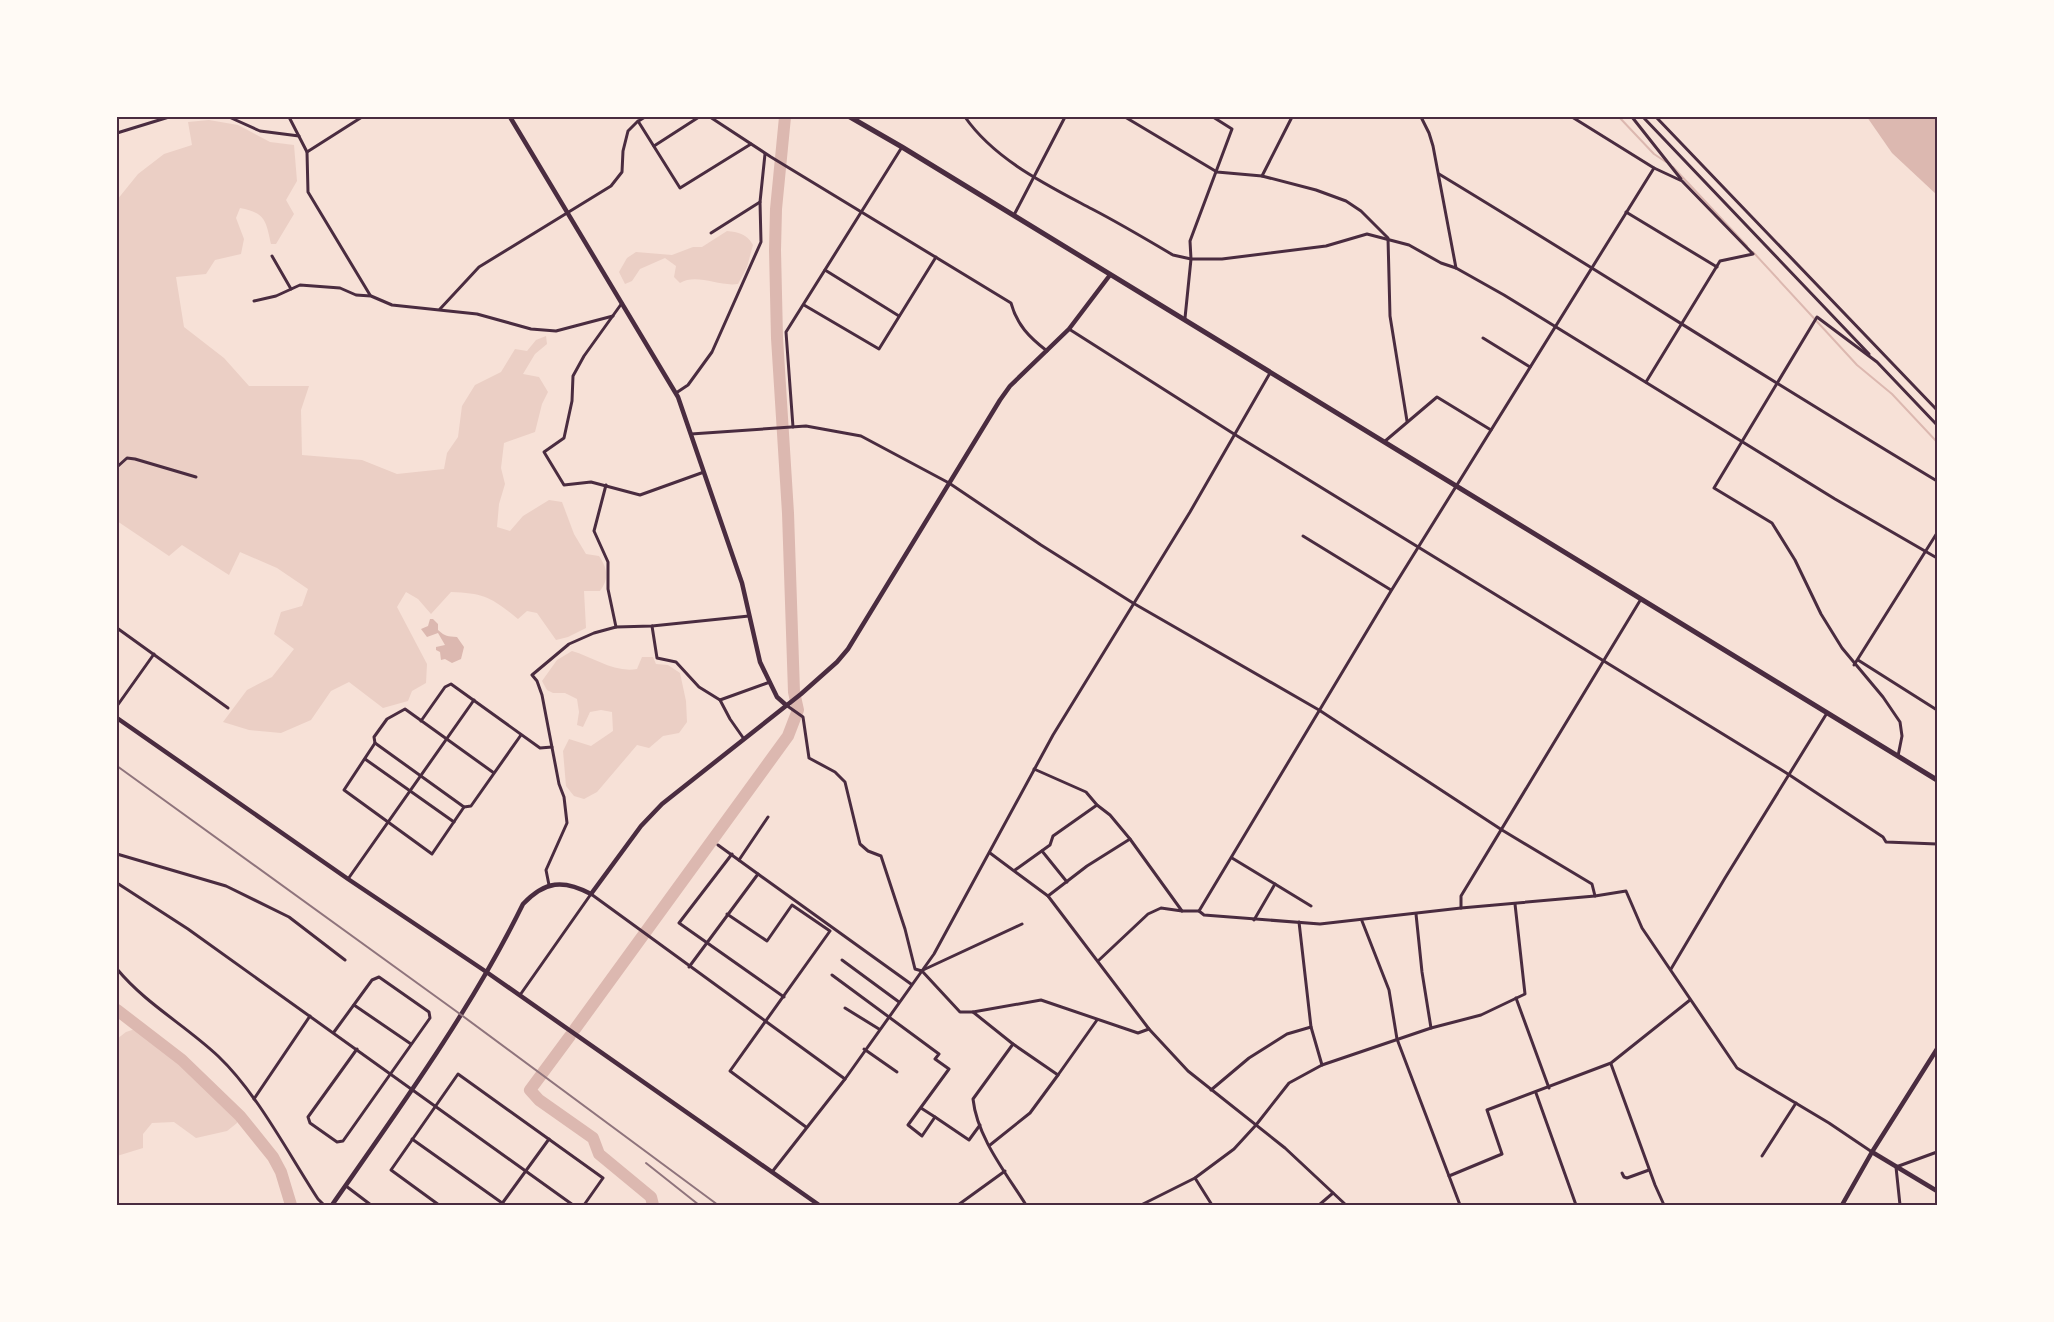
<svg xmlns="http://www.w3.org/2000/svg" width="2054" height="1322" font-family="Karla,sans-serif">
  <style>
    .green { fill: #ebcfc5 }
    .water { fill: #dcb8b0 }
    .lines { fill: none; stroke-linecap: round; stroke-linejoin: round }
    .stream { stroke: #dcb8b0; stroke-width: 2 }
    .river { stroke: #dcb8b0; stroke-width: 12 }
    .minor { stroke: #4a2c40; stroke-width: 3 }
    .tertiary { stroke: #4a2c40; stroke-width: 4.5 }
    .secondary { stroke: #4a2c40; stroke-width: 4.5 }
    .trunk { stroke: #4a2c40; stroke-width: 5 }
    .rail { stroke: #8f747c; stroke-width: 2 }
    .neatline { fill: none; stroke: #4a2c40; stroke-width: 2 }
  </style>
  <rect width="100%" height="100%" fill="#f7e1d7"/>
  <!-- green -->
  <g class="green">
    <path d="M 209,120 L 238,125 L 270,142 L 294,145 L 297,181 L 286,200 L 294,214 L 276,244 L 271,244 C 266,220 265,213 240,208 L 236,218 L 244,239 L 241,254 L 215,260 L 206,274 L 176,277 L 184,327 L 224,358 L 249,386 L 309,386 L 301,410 L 302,455 L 362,460 L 397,474 L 444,469 L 447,453 L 458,437 L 462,406 L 475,385 L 501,372 L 515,349 L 527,351 L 536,340 L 546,336 L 547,344 L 535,354 L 523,374 L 539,377 L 548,392 L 542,404 L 535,432 L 504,443 L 501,468 L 505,484 L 499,504 L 497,527 L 510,531 L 523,516 L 549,500 L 562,502 L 574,534 L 586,554 L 599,556 C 608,569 609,579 600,591 L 584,591 L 586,628 L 568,637 L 556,640 L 537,613 L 527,611 L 518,619 C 492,598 485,593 451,592 L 431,614 L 418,599 L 406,592 L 397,607 L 427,664 L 426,683 L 412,691 L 408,701 L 383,708 L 349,682 L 331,691 L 311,720 L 281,733 L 249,730 L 223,722 L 247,690 L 272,677 L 294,649 L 274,634 L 281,612 L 302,606 L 308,589 L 277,568 L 240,552 L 229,575 L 182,545 L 169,556 L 117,521 L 117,200 L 138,174 L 164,154 L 192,145 L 188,122 Z"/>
    <path d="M 727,231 C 738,232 747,234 753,245 L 747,267 L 738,284 C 719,287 697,273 680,283 L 674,277 L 676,266 L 665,258 L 640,269 L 632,281 L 625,284 L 619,272 L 627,258 L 636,252 L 672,255 L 693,247 L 702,247 Z"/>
    <path d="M 572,651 C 593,657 614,673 637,669 L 642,657 L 653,657 L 656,664 L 668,665 L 680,673 L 686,701 L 687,722 L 679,733 L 663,736 L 649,748 L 637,745 L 597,792 L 584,799 L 574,796 L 566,786 L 563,751 L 569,739 L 591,746 L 613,731 L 612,712 L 601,710 L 590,712 L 583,727 L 577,725 L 579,712 L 577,699 L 565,693 L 553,693 L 547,690 L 542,681 L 557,660 Z"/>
    <path d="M 144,1026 L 188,1059 L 239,1110 L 237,1123 L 227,1131 L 196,1138 L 174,1122 L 152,1123 L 143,1134 L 143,1148 L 117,1156 L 117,1039 L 126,1032 Z"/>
  </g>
  <!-- water -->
  <g class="water">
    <path d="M 1867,117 L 1937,117 L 1937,195 L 1892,153 Z"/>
    <path d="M 430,619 L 433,619 L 438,624 L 438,630 C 446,637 447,636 457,637 L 464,647 L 461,659 L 452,663 L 445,659 L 441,660 L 440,652 L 436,650 L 436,647 L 445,645 L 438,633 L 427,637 L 421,629 L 428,626 Z"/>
  </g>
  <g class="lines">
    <!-- stream -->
    <g class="stream">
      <path d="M 1619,117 L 1654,154 L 1666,162"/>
      <path d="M 1673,167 L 1747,246"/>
      <path d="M 1753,252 L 1857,365 L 1892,394 L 1937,442"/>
    </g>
    <!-- river -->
    <g class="river">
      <path d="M 117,1010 L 182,1060 L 240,1116 L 273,1157 L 281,1172 L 291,1205"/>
      <path d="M 575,1029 L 788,736 L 798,710 L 794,692 L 788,513 L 777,338 L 775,250 L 776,209 L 785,117"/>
      <path d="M 570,1036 L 530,1090 L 539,1100 L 593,1138 L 599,1154 L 651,1197 L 653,1205"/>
    </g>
    <!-- minor -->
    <g class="minor">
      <path d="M 229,117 L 260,131 L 299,136"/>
      <path d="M 289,117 L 307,152 L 308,192 L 370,295"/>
      <path d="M 710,117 L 771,157 L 1011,303 C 1017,325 1029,337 1047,351"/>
      <path d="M 965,117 C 995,160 1047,185 1092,209 C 1119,223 1146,239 1173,255 L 1191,259 L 1222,259 L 1326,246 L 1367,234 L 1409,245 L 1441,263 L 1456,268 L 1504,295 L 1835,499 L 1937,558"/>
      <path d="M 1125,117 L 1217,172 L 1262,176 L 1316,190 L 1346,201 L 1361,211 L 1388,238 L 1390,316 L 1407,421"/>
      <path d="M 1421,117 L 1429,133 L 1433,146 L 1456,268"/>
      <path d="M 1572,117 L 1654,168 L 1682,181 L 1753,254 L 1720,261 L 1646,382"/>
      <path d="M 1632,117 L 1681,179"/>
      <path d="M 1643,117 L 1869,354"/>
      <path d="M 1656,117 L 1937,410"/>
      <path d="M 638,121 L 680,188 L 751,144"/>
      <path d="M 117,133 L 169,117"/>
      <path d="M 654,146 L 699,117"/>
      <path d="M 307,152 L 362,117"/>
      <path d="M 1439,174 C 1606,275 1770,381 1937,481"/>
      <path d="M 1262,176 L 1292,117"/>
      <path d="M 1626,212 L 1717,267"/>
      <path d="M 1014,215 L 1065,117"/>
      <path d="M 711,233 L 760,202"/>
      <path d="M 272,256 L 291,289"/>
      <path d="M 825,270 L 899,316"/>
      <path d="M 254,301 L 276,296 L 300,285 L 340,288 L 356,295 L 371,296 L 392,305 L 477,314 L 531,329 L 556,331 L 613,316"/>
      <path d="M 622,303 L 584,356 L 573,376 L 572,401 L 564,438 L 544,452 L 564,485 L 591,482 L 640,495 L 704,472"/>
      <path d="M 804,305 L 879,349 L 936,257"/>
      <path d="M 440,309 L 479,267 L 611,186 L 622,172 L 623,151 L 628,131 L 637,122 L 645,117"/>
      <path d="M 1185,318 L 1191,259 L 1190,241 L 1232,129 L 1213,117"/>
      <path d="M 1069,329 L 1234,434 L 1788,774 L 1883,837 L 1886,842 L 1937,844"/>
      <path d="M 1483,338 L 1530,367"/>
      <path d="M 676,393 L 688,385 L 712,352 L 761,242 L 760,202 L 765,154"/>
      <path d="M 793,427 L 786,332 L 902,147"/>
      <path d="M 691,434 L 806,426 L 861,436 L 949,483 L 1041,545 L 1133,603 L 1319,710 L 1502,830 L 1592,884 L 1595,896"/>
      <path d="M 1384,442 L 1437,397 L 1491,430"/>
      <path d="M 117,467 L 127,458 L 135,459 L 196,477"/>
      <path d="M 606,485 L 594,531 L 608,562 L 608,589 L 616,627"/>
      <path d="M 1303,536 L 1391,590"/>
      <path d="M 652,626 L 657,658 L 676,662 L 699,687 L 720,700 L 770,682"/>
      <path d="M 117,628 L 228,708"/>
      <path d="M 1858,660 L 1937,710"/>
      <path d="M 1854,665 L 1937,533"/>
      <path d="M 720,700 L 730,719 L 744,739"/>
      <path d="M 786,705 L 803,717 L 809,758 L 835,772 L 845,782 L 860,844 L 868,851 L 881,856 L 905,929 L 915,969 L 922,971 L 960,1012 L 973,1012 L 1013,1044 L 973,1099 C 977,1137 1006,1173 1026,1205"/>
      <path d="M 117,706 L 154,654"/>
      <path d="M 421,721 L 445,687 L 451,684 L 540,748 L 552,747"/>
      <path d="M 375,743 L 464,807"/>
      <path d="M 1898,756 L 1902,736 L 1900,722 L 1883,697 L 1842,648 L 1821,614 L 1795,560 L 1772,523 L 1714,488 L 1817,317 L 1877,362 L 1937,425"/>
      <path d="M 365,759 L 454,822"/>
      <path d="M 1034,769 L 1086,792 L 1097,805 L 1110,815 L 1130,839 L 1182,911"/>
      <path d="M 494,773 L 405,709 L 387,719 L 374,737 L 375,743 L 344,790 L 432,854 L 464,807 L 471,806 L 521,735"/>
      <path d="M 1042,851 L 1067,882"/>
      <path d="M 990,853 L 1048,896 L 1149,1029 L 1188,1071 L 1285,1148 L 1346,1205"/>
      <path d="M 117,854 L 226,886 L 289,917 L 345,960"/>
      <path d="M 732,854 L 679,923 L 784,997"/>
      <path d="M 1232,858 L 1311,906"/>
      <path d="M 739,860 L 768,817"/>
      <path d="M 1015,870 L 1050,845 L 1053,836 L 1097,805"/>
      <path d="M 758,874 L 911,984"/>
      <path d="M 348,879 L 474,700"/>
      <path d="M 117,883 L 188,929 L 573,1205"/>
      <path d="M 549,885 L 546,870 L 567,823 L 564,797 L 559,784 L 542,695 L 537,681 L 532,675 L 569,644 L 594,633 L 616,627 L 652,626 L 749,616"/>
      <path d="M 1048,896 L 1087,866 L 1130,839"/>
      <path d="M 1461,908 L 1461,896 L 1641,599"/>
      <path d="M 1199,911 L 1391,591 L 1654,168"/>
      <path d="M 727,914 L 767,941 L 792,905 L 830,931 L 730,1071 L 806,1127"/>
      <path d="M 1416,914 L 1422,972 L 1431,1028"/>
      <path d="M 1254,920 L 1275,884"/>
      <path d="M 1362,921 L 1389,990 L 1397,1039 L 1460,1205"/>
      <path d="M 1299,922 L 1311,1027 L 1322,1065"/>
      <path d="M 842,960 L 899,1002"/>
      <path d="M 1098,961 L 1148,914 L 1161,908 L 1182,911 L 1199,911 L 1204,915 L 1320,924 L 1461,908 L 1595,896 L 1626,891 L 1642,928 L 1737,1068 L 1829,1123 L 1872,1152"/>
      <path d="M 689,967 L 758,874 L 718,845"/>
      <path d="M 117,969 C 146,1004 185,1025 218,1056 C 257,1093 288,1153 318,1199 L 324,1205"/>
      <path d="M 1671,969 L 1725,878 L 1827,713"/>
      <path d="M 923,970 L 1022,924"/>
      <path d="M 832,975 L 939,1054 L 935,1059 L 949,1069 L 908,1125 L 922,1136 L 935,1117 L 921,1108"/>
      <path d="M 520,995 L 591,894 L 845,1079"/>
      <path d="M 1516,998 L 1549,1088"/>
      <path d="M 354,1005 L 411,1044"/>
      <path d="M 845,1008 L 879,1029"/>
      <path d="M 973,1012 L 1041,1000 L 1138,1033 L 1149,1029"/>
      <path d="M 334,1032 L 372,980 L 379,977 L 429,1012 L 430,1018 L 343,1141 L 337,1142 L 310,1123 L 308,1117 L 357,1049"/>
      <path d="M 1013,1044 L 1058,1075 L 1097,1020"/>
      <path d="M 864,1049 L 897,1072"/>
      <path d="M 1611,1064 L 1655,1185 L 1664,1205"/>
      <path d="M 1211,1090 L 1249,1058 L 1287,1034 L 1311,1027"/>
      <path d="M 1536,1093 L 1576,1205"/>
      <path d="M 254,1099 L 310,1016"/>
      <path d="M 935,1117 L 969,1140 L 980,1125"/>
      <path d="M 412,1139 L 505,1205"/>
      <path d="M 990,1145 L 1030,1113 L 1058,1075"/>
      <path d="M 1762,1156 L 1796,1103"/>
      <path d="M 772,1172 L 845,1079 L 934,954 L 1053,735 L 1190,512 L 1270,373"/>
      <path d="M 1622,1173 L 1624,1177 L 1627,1178 L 1649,1170"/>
      <path d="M 1449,1176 L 1502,1154 L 1487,1110 L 1611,1063 L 1690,1000"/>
      <path d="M 1195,1178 L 1212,1205"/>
      <path d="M 346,1186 L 371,1205"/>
      <path d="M 117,1201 L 118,1205"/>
      <path d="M 439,1205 L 391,1170 L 458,1074 L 603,1178 L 584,1205"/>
      <path d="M 501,1205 L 549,1139"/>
      <path d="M 958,1205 L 1005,1171"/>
      <path d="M 1141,1205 L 1195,1178 L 1234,1149 L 1256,1125 L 1289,1083 L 1322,1065 L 1431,1028 L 1481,1015 L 1525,994 L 1515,904"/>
      <path d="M 1319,1205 L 1333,1193"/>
      <path d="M 1900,1205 L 1896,1167 L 1937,1152"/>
    </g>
    <!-- tertiary -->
    <g class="tertiary">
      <path d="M 510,117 L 678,397 L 742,583 L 760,662 L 777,697 L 786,705"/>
      <path d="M 1872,1152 L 1937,1191"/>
      <path d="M 1842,1205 L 1872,1152 L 1937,1049"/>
    </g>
    <!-- secondary -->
    <g class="secondary">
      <path d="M 117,718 L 348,879 L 485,971 L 819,1205"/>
      <path d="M 332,1205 C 399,1109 471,1010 523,904 C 545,881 563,879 591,894 L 641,826 L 662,804 L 801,694 L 837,662 L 848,649 L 1000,400 L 1010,386 L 1069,329 L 1110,275"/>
    </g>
    <!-- trunk -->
    <path class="trunk" d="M 850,117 L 902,147 L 1937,780"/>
    <!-- rail -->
    <g class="rail">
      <path d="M 117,766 L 460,1014 L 718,1205"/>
      <path d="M 646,1163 L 699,1205"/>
    </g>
  </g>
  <!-- border -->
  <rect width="2054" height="1322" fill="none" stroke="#fffaf5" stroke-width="237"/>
  <rect x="118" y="118" width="1818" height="1086" class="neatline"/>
</svg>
